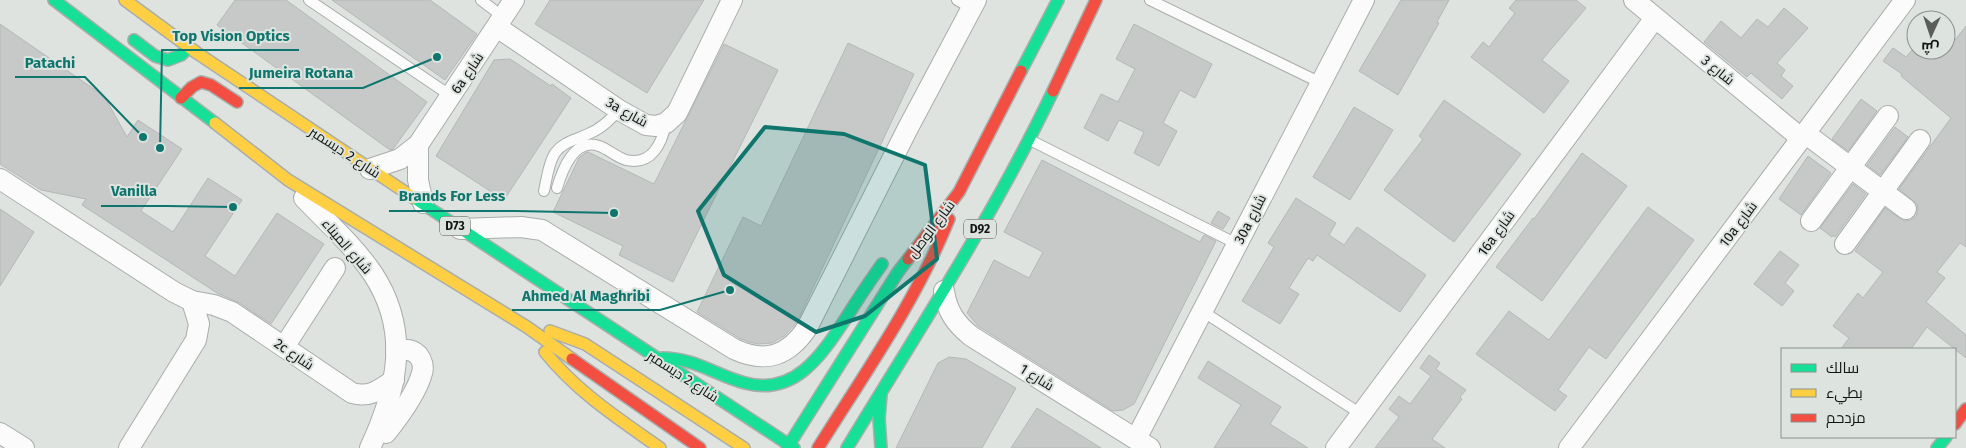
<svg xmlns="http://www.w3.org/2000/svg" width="1966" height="448" font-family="'Fira Sans',Cairo,sans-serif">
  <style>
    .building { fill: #c7c9c8; stroke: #b4b8b6 }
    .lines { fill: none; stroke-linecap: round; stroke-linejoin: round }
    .lane-casing { stroke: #a9adab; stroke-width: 12 }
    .street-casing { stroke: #a9adab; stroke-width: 22 }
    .fast-casing { stroke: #a9adab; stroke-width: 14 }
    .slow-casing { stroke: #a9adab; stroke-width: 14 }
    .jam-casing { stroke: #a9adab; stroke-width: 14 }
    .lane { stroke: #fafbfa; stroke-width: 10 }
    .street { stroke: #fafbfa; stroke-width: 20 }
    .fast { stroke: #16e098; stroke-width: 11 }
    .slow { stroke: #ffcf43; stroke-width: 11 }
    .jam { stroke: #f24e42; stroke-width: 11 }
    .marked { fill: #0f766e; fill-opacity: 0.2; stroke: #0f766e; stroke-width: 4; stroke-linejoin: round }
    .labels { text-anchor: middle; stroke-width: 4; stroke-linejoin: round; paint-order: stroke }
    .shield { fill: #dde4e0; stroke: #505351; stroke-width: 1 }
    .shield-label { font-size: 12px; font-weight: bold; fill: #131514 }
    .street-label { font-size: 14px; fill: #131514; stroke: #dde4e0 }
    .leader { fill: none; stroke: #0f766e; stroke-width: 2 }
    .callout-dot { fill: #0f766e; stroke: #dde4e0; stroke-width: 2 }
    .callout-label { font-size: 15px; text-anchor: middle; font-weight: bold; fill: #0f766e; stroke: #dde4e0; stroke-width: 4; stroke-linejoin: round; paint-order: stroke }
  </style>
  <rect width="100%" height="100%" fill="#dee3e0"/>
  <!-- building -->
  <g class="building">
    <path d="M 235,0 L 286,0 L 427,102 L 393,149 L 390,150 L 217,25 Z"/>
    <path d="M 332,0 L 430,0 L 477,34 L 445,80 Z"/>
    <path d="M 550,0 L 704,0 L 647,93 L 535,24 Z"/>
    <path d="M 1401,0 L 1449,0 L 1437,22 L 1439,23 L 1398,95 L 1359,71 Z"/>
    <path d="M 1516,0 L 1576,0 L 1586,8 L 1542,60 L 1569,81 L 1544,113 L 1471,57 L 1483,42 L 1489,47 L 1515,13 L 1509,8 Z"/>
    <path d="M 1784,8 L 1808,28 L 1777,63 L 1785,70 L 1781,76 L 1793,86 L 1782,99 L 1751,73 L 1747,77 L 1704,42 L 1721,21 L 1741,38 L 1757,19 L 1768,27 Z"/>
    <path d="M 0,24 L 104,96 L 127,137 L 138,120 L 182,149 L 141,211 L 173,232 L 208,178 L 242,200 L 205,256 L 235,276 L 277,213 L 324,244 L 271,324 L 238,302 L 217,293 L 82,205 L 86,199 L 41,190 L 0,164 Z"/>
    <path d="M 1134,24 L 1212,64 L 1195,98 L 1180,90 L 1163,123 L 1177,131 L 1159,166 L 1134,153 L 1144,132 L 1119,120 L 1108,141 L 1084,128 L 1101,94 L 1118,102 L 1135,69 L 1116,59 Z"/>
    <path d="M 1966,26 L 1966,247 L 1960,243 L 1937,272 L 1945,278 L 1926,302 L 1966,335 L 1966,358 L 1927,327 L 1911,349 L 1841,349 L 1849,338 L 1833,326 L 1858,293 L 1863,298 L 1883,272 L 1855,251 L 1885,208 L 1904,221 L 1911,220 L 1916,216 L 1918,210 L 1917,204 L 1899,189 L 1951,118 L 1901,76 L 1902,74 L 1883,61 L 1893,48 L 1906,57 L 1912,50 L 1946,50 L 1946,33 L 1955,40 Z"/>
    <path d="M 848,43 L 914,74 L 797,322 L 784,336 L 772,343 L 758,344 L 749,342 L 739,338 L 697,312 L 743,217 L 761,226 Z"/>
    <path d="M 724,44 L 778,70 L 673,282 L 619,255 L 623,246 L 553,212 L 579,158 L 585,153 L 588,152 L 654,184 Z"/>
    <path d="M 510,59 L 551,86 L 552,84 L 571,98 L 504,200 L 436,156 L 494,60 Z"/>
    <path d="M 1861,99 L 1877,111 L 1848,151 L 1832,139 Z"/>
    <path d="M 1444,100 L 1521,154 L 1454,242 L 1384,190 L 1423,139 L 1419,136 Z"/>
    <path d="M 1354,107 L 1393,130 L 1350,200 L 1313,177 Z"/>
    <path d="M 1895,127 L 1908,137 L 1880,175 L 1867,165 Z"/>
    <path d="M 1582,153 L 1627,186 L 1542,301 L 1496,267 L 1533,218 L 1534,219 Z"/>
    <path d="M 1808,156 L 1831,173 L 1801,215 L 1779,199 Z"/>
    <path d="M 1042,160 L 1200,242 L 1204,235 L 1216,241 L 1134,404 L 1123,410 L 1113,411 L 978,326 L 967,313 L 994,260 L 1029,278 L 1043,252 L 1004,232 Z"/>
    <path d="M 1853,184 L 1866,194 L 1835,237 L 1833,235 L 1832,237 L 1820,228 Z"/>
    <path d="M 1296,198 L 1336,223 L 1329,235 L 1344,245 L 1357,227 L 1426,275 L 1400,312 L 1317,255 L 1313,261 L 1308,258 L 1289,288 L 1299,294 L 1280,324 L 1242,301 L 1274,247 L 1268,243 Z"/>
    <path d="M 1648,207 L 1694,240 L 1606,359 L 1589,347 L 1558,390 L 1567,396 L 1555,411 L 1476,354 L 1509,311 L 1549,340 Z"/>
    <path d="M 0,209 L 34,232 L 0,286 Z"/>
    <path d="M 1218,211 L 1230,218 L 1223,229 L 1211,223 Z"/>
    <path d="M 1780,251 L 1799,265 L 1785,283 L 1794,291 L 1782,306 L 1754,284 Z"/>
    <path d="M 1429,355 L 1440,363 L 1436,369 L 1466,390 L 1460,397 L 1462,399 L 1432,439 L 1445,448 L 1375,448 L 1399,417 L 1389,409 L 1399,396 L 1410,404 L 1431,376 L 1420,368 Z"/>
    <path d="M 949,357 L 966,359 L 1016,388 L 982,448 L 896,448 L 938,363 Z"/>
    <path d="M 1208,361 L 1281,407 L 1270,424 L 1308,448 L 1214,448 L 1241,405 L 1198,378 Z"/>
    <path d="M 1037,408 L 1101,448 L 1011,448 Z"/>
  </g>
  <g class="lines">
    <!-- lane casing -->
    <g class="lane-casing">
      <g id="lane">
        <path d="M 309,0 L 451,96"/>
        <path d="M 481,0 L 503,17"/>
        <path d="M 957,0 L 971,8"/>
        <path d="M 1150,0 L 1321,83"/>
        <path d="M 1030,140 L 1237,244"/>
        <path d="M 557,188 C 562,171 574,137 599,146 C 608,149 616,157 626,160 C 652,166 662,143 666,123"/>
        <path d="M 544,191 C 547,178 548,164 555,153 C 564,141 576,140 588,134 C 601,129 610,120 619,110"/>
        <path d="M 1202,311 L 1361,414"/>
      </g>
    </g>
    <!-- street casing -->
    <g class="street-casing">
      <g id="street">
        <path d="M 1634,0 L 1802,139"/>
        <path d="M 497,27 L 619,110 L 646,125 L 656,126 L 666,123 L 677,113 L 732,0"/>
        <path d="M 1806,134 L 1906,209"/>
        <path d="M 418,145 L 418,180 L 423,203"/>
        <path d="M 370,169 L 400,159 L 418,145 L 514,0"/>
        <path d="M 0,179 L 174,292 L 192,301 L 214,305 L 232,312 L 352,393 C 369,398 380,390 394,380"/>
        <path d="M 304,198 C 327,222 354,246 373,274 C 411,332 397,390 370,448"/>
        <path d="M 1811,221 L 1888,116"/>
        <path d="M 460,229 L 521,227 L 542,230 L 734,349 C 766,364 788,356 807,328 L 908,128 L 976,0"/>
        <path d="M 1845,244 L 1920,140"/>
        <path d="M 944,291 C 947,311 955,323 971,336 L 1150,448"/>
        <path d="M 284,347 L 335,268"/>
        <path d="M 0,433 L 24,448"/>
        <path d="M 386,433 C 398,418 417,392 422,373 C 424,367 422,360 418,355 C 412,349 404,349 396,351"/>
        <path d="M 1136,439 L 1364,0"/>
        <path d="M 129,448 L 196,340 L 199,324 L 192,301"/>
        <path d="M 1336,448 L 1655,18"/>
        <path d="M 1569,448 L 1905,0"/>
      </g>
    </g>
    <!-- fast casing -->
    <g class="fast-casing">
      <g id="fast">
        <path d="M 54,0 L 215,123"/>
        <path d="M 134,40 L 155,56 L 168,60 L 181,55 L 189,47"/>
        <path d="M 1021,71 L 1058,0"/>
        <path d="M 414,198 L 794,448"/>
        <path d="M 662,358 C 695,358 715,375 745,383 C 797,397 824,351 848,315 C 859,297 870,281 882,264"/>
        <path d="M 881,395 L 879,418 L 881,448"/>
        <path d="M 787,448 L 898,272 L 908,259"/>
        <path d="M 847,448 C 918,331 994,215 1053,91"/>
        <path d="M 1937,448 L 1946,437"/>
      </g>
    </g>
    <!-- slow casing -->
    <g class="slow-casing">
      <g id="slow">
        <path d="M 125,0 L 197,53 L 414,198"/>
        <path d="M 215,123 L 288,180 L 527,327 L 572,359"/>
        <path d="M 550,331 L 585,344 L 744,448"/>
        <path d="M 545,352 C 577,392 619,419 660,448"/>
      </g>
    </g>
    <!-- jam casing -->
    <g class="jam-casing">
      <g id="jam">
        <path d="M 1053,91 L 1096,0"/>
        <path d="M 181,98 L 192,87 L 201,82 L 211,85 L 237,102"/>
        <path d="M 908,259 L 959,192 L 1021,71"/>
        <path d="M 572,359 L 700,448"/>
        <path d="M 1955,424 L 1966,409"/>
        <path d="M 818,448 C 865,373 916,301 949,219"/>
      </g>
    </g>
    <!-- lane -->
    <use href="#lane" class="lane"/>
    <!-- street -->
    <use href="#street" class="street"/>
    <!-- fast -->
    <use href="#fast" class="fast"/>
    <!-- slow -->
    <use href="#slow" class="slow"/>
    <!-- jam -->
    <use href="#jam" class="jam"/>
  </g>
  <!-- marked area -->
  <path class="marked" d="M 765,127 L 844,134 L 925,165 L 937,259 L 865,316 L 816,332 L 724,275 L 698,211 Z"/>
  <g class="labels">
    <!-- shield labels -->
    <g class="shield">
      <rect x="440" y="216.5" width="30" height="19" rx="4"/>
      <rect x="964" y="219.5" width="32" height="19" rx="4"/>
    </g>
    <g class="shield-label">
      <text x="455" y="230">D73</text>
      <text x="980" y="233">D92</text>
    </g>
    <!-- street labels -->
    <g class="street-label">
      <text transform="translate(1718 70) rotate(39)" y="5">شارع 3</text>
      <text transform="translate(467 73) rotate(-56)" y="5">6a شارع</text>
      <text transform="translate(627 112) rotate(29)" y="5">3a شارع</text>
      <text transform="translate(345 152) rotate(33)" y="5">شارع 2 ديسمبر</text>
      <text transform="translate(1250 219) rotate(-63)" y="5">30a شارع</text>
      <text transform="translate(1738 224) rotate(-53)" y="5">10a شارع</text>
      <text transform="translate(931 229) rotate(-53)" y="5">شارع الوصل</text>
      <text transform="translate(1496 233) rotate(-54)" y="5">16a شارع</text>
      <text transform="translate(347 246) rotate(49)" y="5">شارع الميناء</text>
      <text transform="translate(294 354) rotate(34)" y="5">2c شارع</text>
      <text transform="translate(683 376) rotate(33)" y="5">شارع 2 ديسمبر</text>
      <text transform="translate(1037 377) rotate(32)" y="5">شارع 1</text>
    </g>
  </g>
  <!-- callouts -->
  <path class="leader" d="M160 148L162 50H299M143 137L85 77H15M437 57L363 88H239M233 207L167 206H101M614 213L516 211H389M730 290L660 310H512"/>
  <g class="callout-dot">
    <circle cx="160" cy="148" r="5"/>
    <circle cx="143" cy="137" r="5"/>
    <circle cx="437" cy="57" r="5"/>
    <circle cx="233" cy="207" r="5"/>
    <circle cx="614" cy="213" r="5"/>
    <circle cx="730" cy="290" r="5"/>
  </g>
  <g class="callout-label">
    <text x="231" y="41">Top Vision Optics</text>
    <text x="50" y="68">Patachi</text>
    <text x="301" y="78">Jumeira Rotana</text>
    <text x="134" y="196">Vanilla</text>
    <text x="452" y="201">Brands For Less</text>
    <text x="586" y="301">Ahmed Al Maghribi</text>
  </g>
  <!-- legend -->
  <rect x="1781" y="348" width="175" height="90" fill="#dde4e0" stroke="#8c918e"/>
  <rect x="1791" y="364" width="25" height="8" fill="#16e098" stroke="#8c918e"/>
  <text x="1826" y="373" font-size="15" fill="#131514">سالك</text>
  <rect x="1791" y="389" width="25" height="8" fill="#ffcf43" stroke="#8c918e"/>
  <text x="1826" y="398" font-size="15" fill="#131514">بطيء</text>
  <rect x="1791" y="414" width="25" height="8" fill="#f24e42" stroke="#8c918e"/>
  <text x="1826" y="423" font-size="15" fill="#131514">مزدحم</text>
  <!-- north arrow -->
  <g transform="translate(1931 35) rotate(183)"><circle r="24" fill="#dde4e0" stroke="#8c918e"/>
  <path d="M0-4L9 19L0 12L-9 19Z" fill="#5a5d5b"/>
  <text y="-8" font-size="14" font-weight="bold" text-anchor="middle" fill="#131514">ش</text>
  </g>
</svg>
